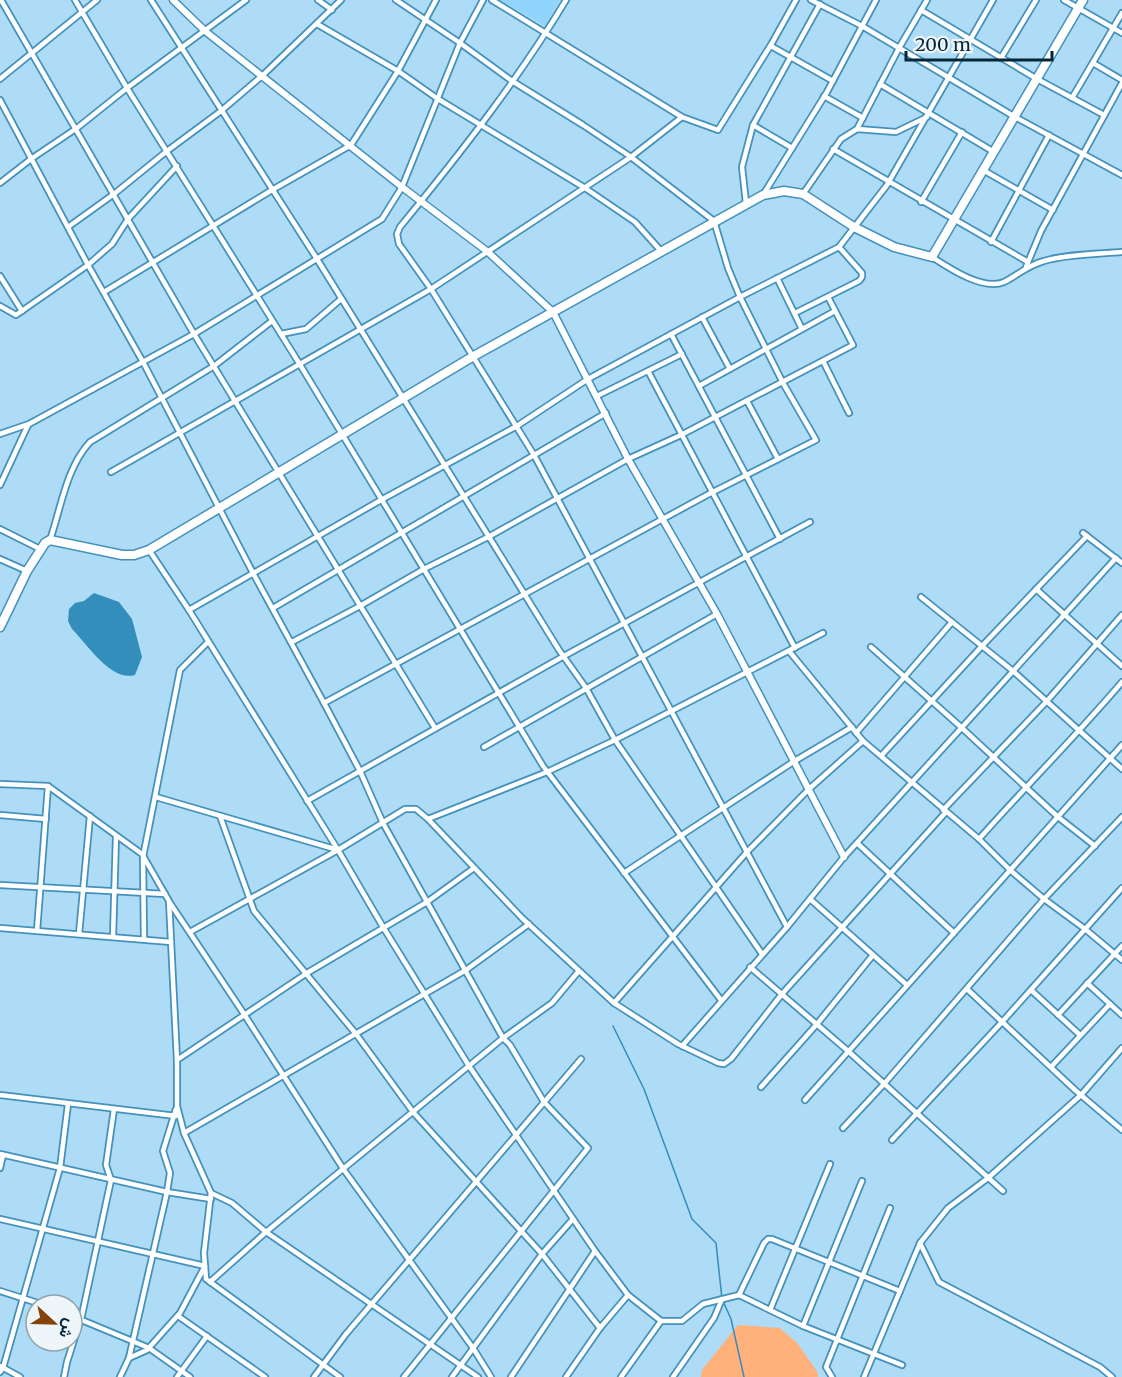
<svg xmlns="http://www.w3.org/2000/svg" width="1122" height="1377" font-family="Merriweather,Vazirmatn,serif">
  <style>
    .built { fill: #92d5fc }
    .green { fill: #ffb07b }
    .water { fill: #338ebc }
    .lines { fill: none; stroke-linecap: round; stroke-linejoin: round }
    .stream { stroke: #338ebc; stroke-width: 1.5 }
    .street-casing { stroke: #4492bc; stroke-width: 8 }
    .secondary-casing { stroke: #4492bc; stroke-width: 9 }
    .highway-casing { stroke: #4492bc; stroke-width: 11 }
    .street { stroke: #fff; stroke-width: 4.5 }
    .secondary { stroke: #fff; stroke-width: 6 }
    .highway { stroke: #fff; stroke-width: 8 }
  </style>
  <rect width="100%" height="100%" fill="#aedbf5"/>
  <!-- built -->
  <path class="built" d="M 500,0 L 560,0 L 545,26 Z"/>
  <!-- green -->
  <path class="green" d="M 738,1325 L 780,1328 L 798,1344 L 818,1373 L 818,1377 L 701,1377 L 702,1370 Z"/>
  <!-- water -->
  <path class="water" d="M 94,593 L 119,602 L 132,619 L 142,657 L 135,675 C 111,682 87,644 72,629 L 68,621 L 69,609 L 75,603 L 84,601 Z"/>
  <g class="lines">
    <!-- stream -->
    <path class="stream" d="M 613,1026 L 644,1089 L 692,1219 L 716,1243 L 722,1299 L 731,1319 L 744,1377"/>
    <!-- street casing -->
    <g class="street-casing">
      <g id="street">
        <path d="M 1,0 L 194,334 L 435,728"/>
        <path d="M 75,0 L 127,88 L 299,363 L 543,766 L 721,1000"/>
        <path d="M 151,0 L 317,259 L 559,650 L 586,688 L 615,740 L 762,954"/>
        <path d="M 318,0 L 332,10"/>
        <path d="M 492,0 L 682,117 L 718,130 L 772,43 L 796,0"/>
        <path d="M 566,0 C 518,80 459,155 400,227 L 397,234 L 399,244 L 431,289 L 534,455 L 787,927"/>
        <path d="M 811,0 L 862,26 L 1015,117 L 1122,175"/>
        <path d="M 1064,0 L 1122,33"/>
        <path d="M 921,10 L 1037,79 L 1104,115"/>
        <path d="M 317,24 L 398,71 L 438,99 L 585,188 L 635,222 L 661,251"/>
        <path d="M 771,46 L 833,81"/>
        <path d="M 1001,58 L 1036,0"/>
        <path d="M 1093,63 L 1122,80"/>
        <path d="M 0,79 L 97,0"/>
        <path d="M 880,84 L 994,152"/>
        <path d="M 824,96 L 863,118"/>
        <path d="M 1072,98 L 1122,13"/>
        <path d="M 0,100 L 88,265 L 143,362 L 253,573 L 324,703 L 360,771 L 383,823 L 503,1038 L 510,1045 L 544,1102 L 588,1148 L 404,1377"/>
        <path d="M 753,125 L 792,148"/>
        <path d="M 857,129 L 899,48 L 927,0"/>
        <path d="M 833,149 L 1028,262"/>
        <path d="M 983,170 L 1053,210"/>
        <path d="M 0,183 L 31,159 L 77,128 L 127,88 L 246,0"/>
        <path d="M 803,194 L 841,139 L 857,129 L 896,132 L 927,117"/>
        <path d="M 763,195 L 827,92 L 876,0"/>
        <path d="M 921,202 L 962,132"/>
        <path d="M 746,203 L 742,167 L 753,125 L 820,4"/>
        <path d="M 68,227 L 114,194 L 167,151 L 221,111 L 263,75 L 341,0"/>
        <path d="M 991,242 L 1049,135"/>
        <path d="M 932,257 C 949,268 983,291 1004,282 C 1018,275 1028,265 1044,261 C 1067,254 1098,254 1122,252"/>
        <path d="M 1026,267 L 1041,231 L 1122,83"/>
        <path d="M 0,276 L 22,311"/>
        <path d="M 777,278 L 802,329"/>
        <path d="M 104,292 L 272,190 L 351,145 L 398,71 L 436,0"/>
        <path d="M 0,306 L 16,315 L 88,265 L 112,244 L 128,219 L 177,166"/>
        <path d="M 795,313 L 859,281 L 862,277 L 862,273 L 839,247"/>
        <path d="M 702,317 L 730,369"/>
        <path d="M 281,334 L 306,329 L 341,299"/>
        <path d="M 671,334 L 780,539"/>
        <path d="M 823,361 L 849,413"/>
        <path d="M 648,371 L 795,648"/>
        <path d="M 699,386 L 835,311"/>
        <path d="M 597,396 L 682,354"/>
        <path d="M 747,401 L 778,459"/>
        <path d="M 0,434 L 29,424 L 194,334 L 382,219 L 402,187 L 460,43 L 483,0"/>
        <path d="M 111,472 L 431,289 L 631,157 L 682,117"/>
        <path d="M 0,485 L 28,425"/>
        <path d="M 0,529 L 40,549"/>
        <path d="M 1083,533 L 1122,563"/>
        <path d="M 50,540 C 61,508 66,468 90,442 L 214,366 L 272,321"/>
        <path d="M 149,550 L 189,610 L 338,850 L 383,927 L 469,1066 L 595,1251 L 628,1295 L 661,1321"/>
        <path d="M 0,559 L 27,571"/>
        <path d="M 1036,589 L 1122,666"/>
        <path d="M 921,597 L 1013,671 L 1122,769"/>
        <path d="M 273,608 L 606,413"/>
        <path d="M 189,610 L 381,500 L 517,426 L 588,379 L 740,297 L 839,247 L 887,185 L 993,0"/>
        <path d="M 292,642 L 360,606 L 424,569 L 490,536 L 628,459 L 681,435 L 853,345 L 828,297"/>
        <path d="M 871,647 L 962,728 L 1058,817 L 1095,846"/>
        <path d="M 789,651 L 863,741 L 979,839 L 1010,870 L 1044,899 L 1085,929 L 1122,960"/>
        <path d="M 324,703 L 707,495 L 816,440 L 783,383 L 740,297 L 728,268 L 714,221 L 631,157 L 583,125 L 512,81 L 460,43 L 396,0"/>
        <path d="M 856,733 L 952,622"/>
        <path d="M 484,747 L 717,614"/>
        <path d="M 881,756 L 982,646 L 1087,536"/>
        <path d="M 0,784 L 48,786 L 142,854 L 169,901 L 177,1060 L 177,1106 L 184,1133 L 211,1193 L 204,1253 L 206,1279 L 340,1377"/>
        <path d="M 156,797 L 338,850 L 405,809 L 416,809 L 428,819 L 522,918 L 614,1003 L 678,1044 L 718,1063 L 724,1064 L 731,1059 L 782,994 L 946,812"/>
        <path d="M 307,801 L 564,656 L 810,522"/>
        <path d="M 943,810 L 1047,701 L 1122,615"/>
        <path d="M 0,815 L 46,819"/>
        <path d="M 220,816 L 254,911 L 356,1034 L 413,1112 L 542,1254 L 600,1328"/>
        <path d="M 428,819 L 547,772 L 615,740 L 823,633"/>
        <path d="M 979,839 C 1026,786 1076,736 1122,682"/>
        <path d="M 857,843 L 954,933"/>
        <path d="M 624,873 L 793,762 L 852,727"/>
        <path d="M 0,885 L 165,894"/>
        <path d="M 810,899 L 907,985"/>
        <path d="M 170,903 L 244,1014 L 344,1170 L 473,1348 L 491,1377"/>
        <path d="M 0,928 L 171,942"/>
        <path d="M 37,931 L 48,786"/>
        <path d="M 190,932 L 338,850"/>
        <path d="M 79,934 L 90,816"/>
        <path d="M 113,937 L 116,836"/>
        <path d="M 144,939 L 143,857 L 180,670 L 208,642"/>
        <path d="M 750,967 L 848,1051 L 1003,1191"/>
        <path d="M 1087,983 L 1122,1015"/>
        <path d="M 967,989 L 1075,1090 L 1122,1130"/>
        <path d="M 1031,990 L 1080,1035"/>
        <path d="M 614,1003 L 747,852 L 808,790 L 863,741"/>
        <path d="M 1058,1015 L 1122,946"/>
        <path d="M 682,1046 L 787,927 L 844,857 L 1116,558"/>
        <path d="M 177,1060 L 307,973 L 427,902 L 474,868"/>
        <path d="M 1051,1067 L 1110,1004"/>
        <path d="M 761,1087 L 817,1024 L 873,955"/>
        <path d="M 0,1095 L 176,1116"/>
        <path d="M 805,1100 L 1122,745"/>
        <path d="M 843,1128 L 884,1084 L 1044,899 L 1122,817"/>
        <path d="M 184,1133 L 466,970 L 529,924"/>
        <path d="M 892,1140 L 1002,1022 L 1122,888"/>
        <path d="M 0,1154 L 167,1192 L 211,1199"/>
        <path d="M 0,1168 L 3,1155"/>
        <path d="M 211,1193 L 232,1203 L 266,1232 L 478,1377"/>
        <path d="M 0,1219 L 205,1266 L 180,1313 L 147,1350 L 129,1358"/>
        <path d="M 210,1282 L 266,1232 L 503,1038 L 552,1003 L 578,972"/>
        <path d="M 0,1291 L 44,1305"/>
        <path d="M 739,1295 L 764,1243 L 768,1239 L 772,1239 L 900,1291"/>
        <path d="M 770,1310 L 830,1164"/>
        <path d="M 72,1316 L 149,1348 L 190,1377"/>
        <path d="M 178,1316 L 265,1377"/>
        <path d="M 803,1326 L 862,1181"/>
        <path d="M 0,1366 L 20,1377"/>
        <path d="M 0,1372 L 3,1368 L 60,1168 L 68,1104"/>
        <path d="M 64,1377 L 67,1362 L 82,1315 L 111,1180 L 106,1165 L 114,1109"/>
        <path d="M 120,1377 L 129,1358 L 167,1192 L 170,1173 L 163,1151 L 176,1109"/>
        <path d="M 177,1377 L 207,1336"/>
        <path d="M 314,1377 L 346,1334 L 581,1059"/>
        <path d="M 452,1377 L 542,1254 L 573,1219"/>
        <path d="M 511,1377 L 595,1251"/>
        <path d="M 566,1377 L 600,1328 L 628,1295"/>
        <path d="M 621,1377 L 661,1321 L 682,1321 L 703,1304 L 739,1295 L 803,1326 L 902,1365"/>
        <path d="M 673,1377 L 714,1318 L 722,1299"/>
        <path d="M 832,1377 L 826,1367 L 890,1208"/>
        <path d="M 864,1377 L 920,1243"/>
        <path d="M 1112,1377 L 1100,1367 L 939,1282 L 920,1243 L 948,1208 L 988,1178 L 1081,1095 L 1122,1048"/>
      </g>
    </g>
    <!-- secondary casing -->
    <g class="secondary-casing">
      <path id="secondary" d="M 173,0 L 205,31 L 402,187 L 488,252 L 553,312 L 628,459 L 717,614 L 844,857"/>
    </g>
    <!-- highway casing -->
    <g class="highway-casing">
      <path id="highway" d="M 0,627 L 27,571 L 45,543 L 50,540 L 122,555 L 134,555 L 149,550 L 472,357 L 763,195 L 784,191 L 803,194 L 854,227 L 894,247 L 932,257 L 1083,0"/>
    </g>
    <!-- street -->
    <use href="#street" class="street"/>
    <!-- secondary -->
    <use href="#secondary" class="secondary"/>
    <!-- highway -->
    <use href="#highway" class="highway"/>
  </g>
  <!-- north arrow -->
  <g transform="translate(54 1323) rotate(112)"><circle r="28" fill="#eef6fa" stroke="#90a3ac" stroke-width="1.5"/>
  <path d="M0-4.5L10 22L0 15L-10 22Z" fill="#83430a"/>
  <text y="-9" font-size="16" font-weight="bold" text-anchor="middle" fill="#042637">ش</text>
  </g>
  <!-- scale -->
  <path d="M906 51v9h146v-9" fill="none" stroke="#042637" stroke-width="3"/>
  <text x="915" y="51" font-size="18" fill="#042637" stroke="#eef6fa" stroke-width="4.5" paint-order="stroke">200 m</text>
</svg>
